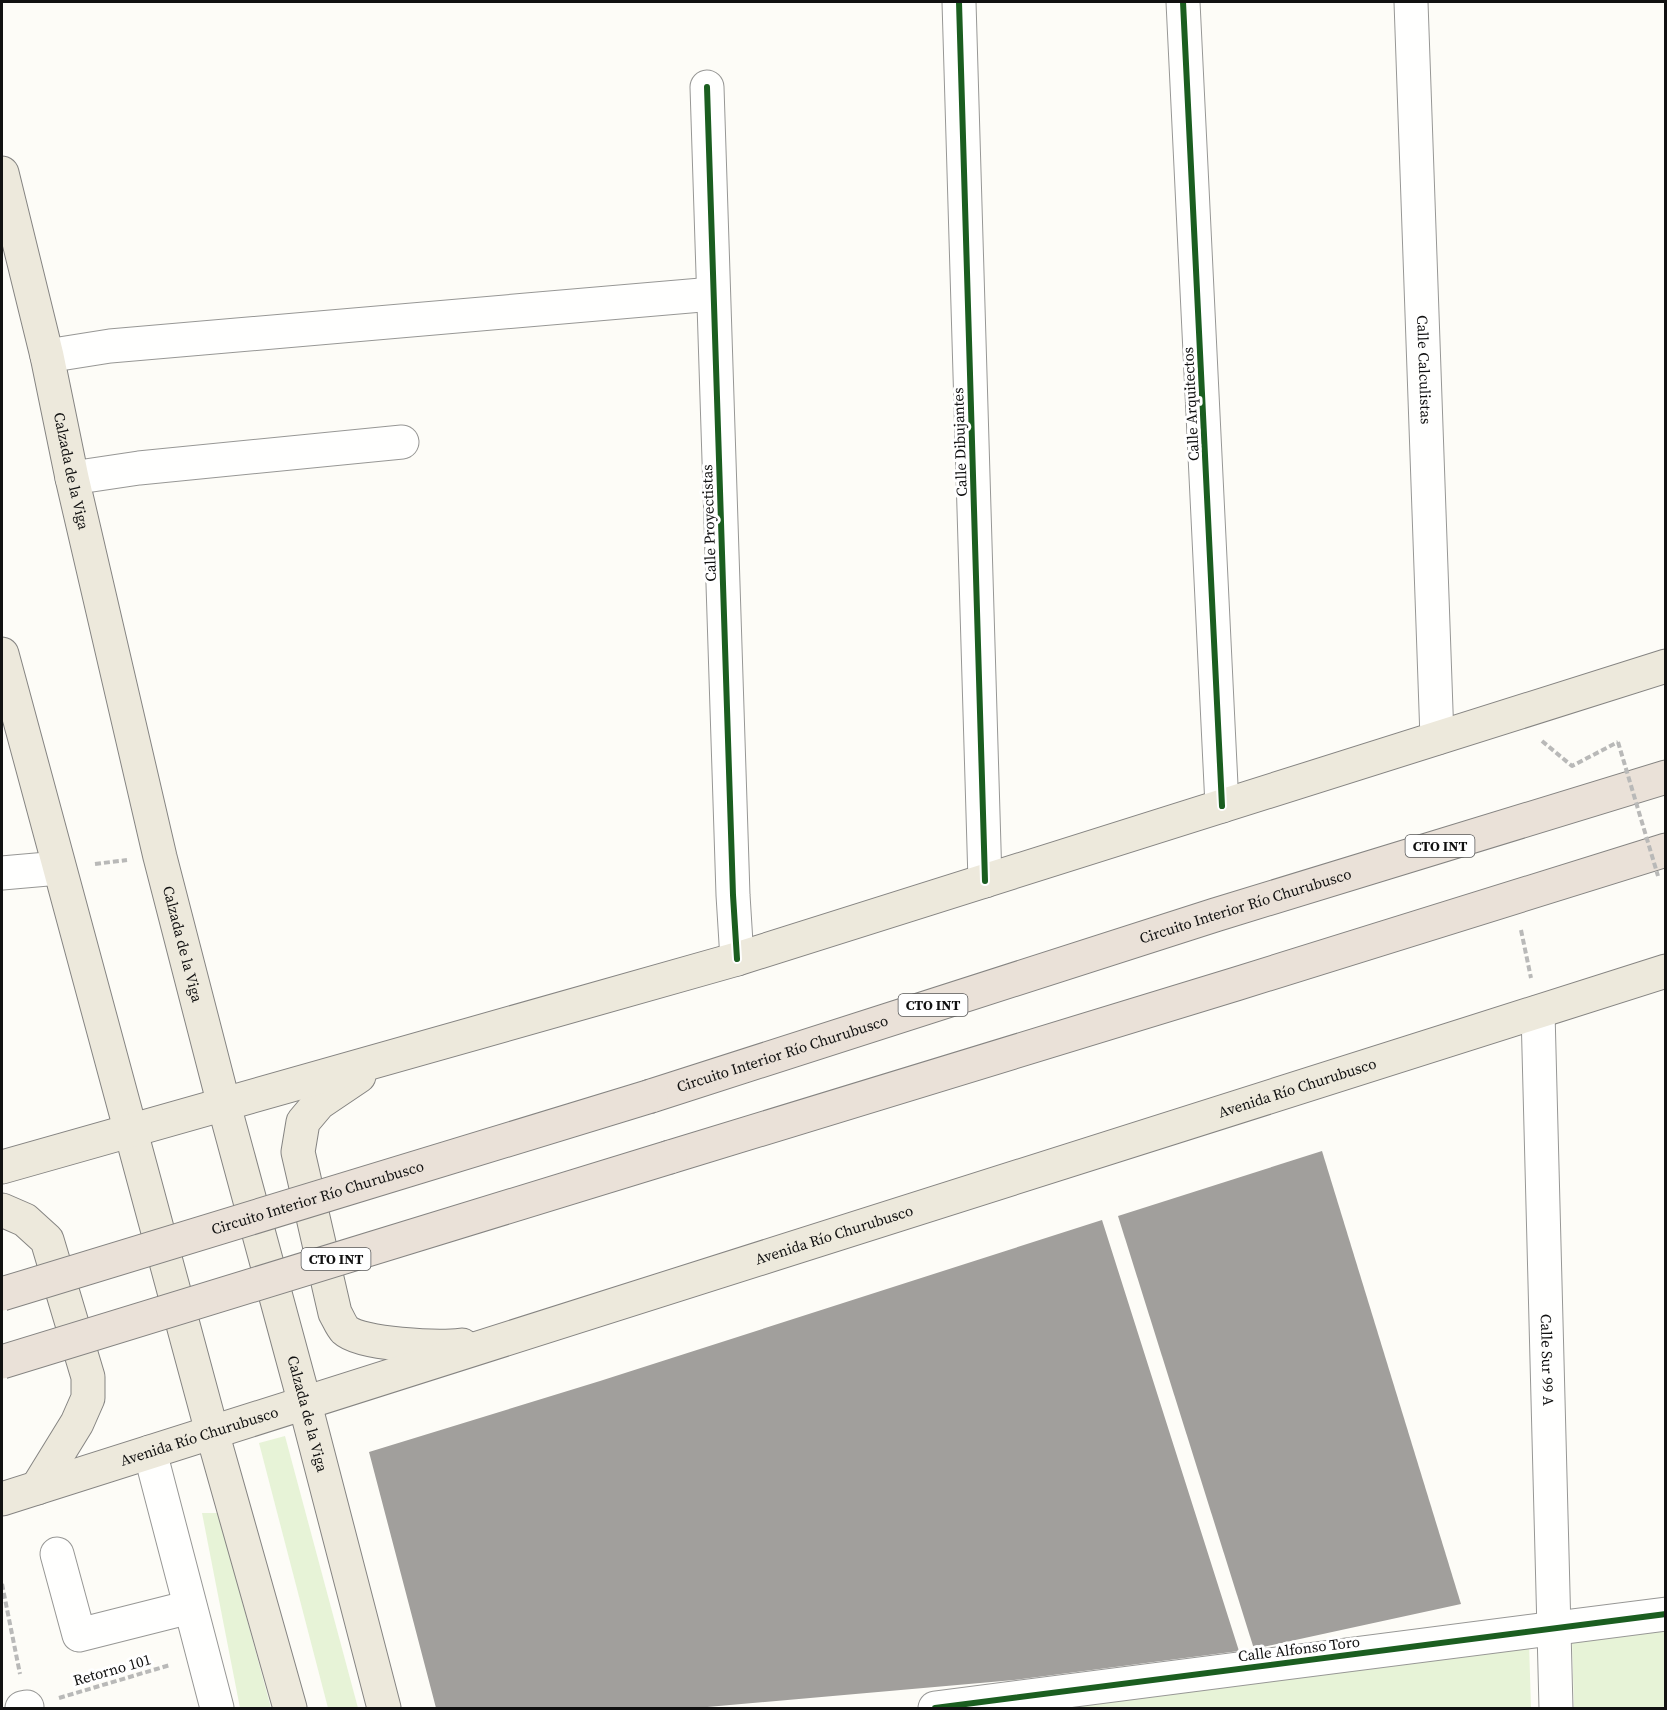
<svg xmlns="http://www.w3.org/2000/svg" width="1667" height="1710" font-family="'Source Serif 4',serif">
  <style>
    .green { fill: #e7f3d7 }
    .building { fill: #a19f9c }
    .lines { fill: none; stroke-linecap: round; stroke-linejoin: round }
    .minor-casing { stroke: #979795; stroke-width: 35 }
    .major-casing { stroke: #858482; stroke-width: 35 }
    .highway-casing { stroke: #858482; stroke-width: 35 }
    .path { stroke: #b9b9b8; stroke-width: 4; stroke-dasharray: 6 3; stroke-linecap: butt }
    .minor { stroke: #fffffe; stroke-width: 33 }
    .major { stroke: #ede9dc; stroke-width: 33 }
    .highway { stroke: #eae1d8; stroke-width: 33 }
    .highway-bridge-casing { stroke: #858482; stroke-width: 35; stroke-linecap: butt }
    .path-bridge { stroke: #b9b9b8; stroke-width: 4; stroke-dasharray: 6 3; stroke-linecap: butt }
    .highway-bridge { stroke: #eae1d8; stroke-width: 33 }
    .cycleway-casing { stroke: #fff; stroke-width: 10 }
    .cycleway { stroke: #1b5e20; stroke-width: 6 }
    .labels { text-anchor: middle; stroke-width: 6; stroke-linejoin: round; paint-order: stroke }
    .shield { fill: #fff; stroke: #585858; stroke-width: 1.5 }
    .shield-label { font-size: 14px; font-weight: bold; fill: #111 }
    .street-label { font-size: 15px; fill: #111; stroke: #fff }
  </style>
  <rect width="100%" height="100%" fill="#fdfcf7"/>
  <!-- green -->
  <g class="green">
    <path d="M 285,1436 L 358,1708 L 328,1708 L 259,1443 Z"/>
    <path d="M 202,1513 L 218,1513 L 271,1708 L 240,1708 Z"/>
    <path d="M 1665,1630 L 1665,1708 L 1574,1708 L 1572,1642 Z"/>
    <path d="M 1529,1644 L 1531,1708 L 1022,1708 Z"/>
  </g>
  <!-- building -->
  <g class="building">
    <path d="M 1322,1151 L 1461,1604 L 1254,1649 L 1118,1216 Z"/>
    <path d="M 1102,1220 L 1239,1651 L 1014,1680 L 696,1708 L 436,1708 L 369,1452 L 600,1381 Z"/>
  </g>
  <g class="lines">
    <!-- minor casing -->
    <g class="minor-casing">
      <g id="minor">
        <path d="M 959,2 L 985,881"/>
        <path d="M 1183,2 L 1222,806"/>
        <path id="s1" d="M 1411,2 L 1437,738"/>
        <path d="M 707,87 L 733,895 L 737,959"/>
        <path d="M 47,356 L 110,346 L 713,294"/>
        <path d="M 72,478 L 139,468 L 402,442"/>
        <path d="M 2,873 L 59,868"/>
        <path id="s2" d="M 1538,1012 L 1556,1708"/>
        <path d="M 150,1452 L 217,1708"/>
        <path d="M 57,1554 L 79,1635 L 190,1607"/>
        <path d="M 22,1708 L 27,1707"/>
        <path d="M 935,1708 L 1666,1614"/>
      </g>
    </g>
    <!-- major casing -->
    <g class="major-casing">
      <g id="major">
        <path id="s3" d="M 2,173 L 47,356 L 72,478 L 160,857 L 224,1105 L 305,1404 L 384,1708"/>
        <path d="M 2,654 L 212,1432 L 290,1708"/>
        <path d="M 359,1076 L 319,1103 L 303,1122 L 298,1152 L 335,1313 C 338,1318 341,1326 345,1330 C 361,1345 440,1348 462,1345"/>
        <path d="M 2,1167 L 737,959 L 1666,666"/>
        <path d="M 2,1210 L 25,1220 L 47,1240 L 88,1377 L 88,1398 L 77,1423 L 37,1488"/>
        <path id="s4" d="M 2,1499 L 1666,971"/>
      </g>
    </g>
    <!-- highway casing -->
    <g class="highway-casing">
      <g id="highway">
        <path id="s5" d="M 651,1096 L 1215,915 L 1666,777"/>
        <path d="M 670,1157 L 1236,984 L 1666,850"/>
      </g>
    </g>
    <!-- path -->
    <g class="path">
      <path d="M 1542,741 L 1572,766 L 1618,742"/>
      <path d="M 95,864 L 127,860"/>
      <path d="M 1521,930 L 1531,978"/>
      <path d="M 2,1584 L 20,1674"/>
      <path d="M 59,1698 L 170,1665"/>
    </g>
    <!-- minor -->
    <use href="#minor" class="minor"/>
    <!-- major -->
    <use href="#major" class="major"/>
    <!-- highway -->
    <use href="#highway" class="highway"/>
    <!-- highway-bridge casing -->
    <g class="highway-bridge-casing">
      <g id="highway-bridge">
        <path id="s6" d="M 2,1294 L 651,1096"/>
        <path d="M 2,1362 L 670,1157"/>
      </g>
    </g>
    <!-- path-bridge -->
    <path class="path-bridge" d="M 1618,742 L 1658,876"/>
    <!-- highway-bridge -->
    <use href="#highway-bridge" class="highway-bridge"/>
    <!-- cycleway casing -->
    <g class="cycleway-casing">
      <g id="cycleway">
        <path d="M 959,2 L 985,881"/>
        <path d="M 1183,2 L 1222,806"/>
        <path d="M 707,87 L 733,895 L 737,959"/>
        <path d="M 935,1708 L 1666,1614"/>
      </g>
    </g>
    <!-- cycleway -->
    <use href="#cycleway" class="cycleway"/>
  </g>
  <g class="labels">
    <!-- shield labels -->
    <g class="shield">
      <rect x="1405.5" y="835" width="69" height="22" rx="4.5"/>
      <rect x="898.5" y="994" width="69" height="22" rx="4.5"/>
      <rect x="301.5" y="1248" width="69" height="22" rx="4.5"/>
    </g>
    <g class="shield-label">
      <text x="1440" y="851">CTO INT</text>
      <text x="933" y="1010">CTO INT</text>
      <text x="336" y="1264">CTO INT</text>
    </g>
    <!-- street labels -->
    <g class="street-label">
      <text dy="5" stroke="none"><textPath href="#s1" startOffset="368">Calle Calculistas</textPath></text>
      <text transform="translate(1191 404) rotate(-93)" y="5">Calle Arquitectos</text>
      <text transform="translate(960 442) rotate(-92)" y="5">Calle Dibujantes</text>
      <text dy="5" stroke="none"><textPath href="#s3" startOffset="306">Calzada de la Viga</textPath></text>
      <text transform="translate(709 523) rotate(-92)" y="5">Calle Proyectistas</text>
      <text dy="5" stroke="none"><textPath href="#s5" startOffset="624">Circuito Interior Río Churubusco</textPath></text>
      <text dy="5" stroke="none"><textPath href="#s3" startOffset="792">Calzada de la Viga</textPath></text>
      <text dy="5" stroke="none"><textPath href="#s5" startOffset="138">Circuito Interior Río Churubusco</textPath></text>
      <text dy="5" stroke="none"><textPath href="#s4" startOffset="1359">Avenida Río Churubusco</textPath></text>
      <text dy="5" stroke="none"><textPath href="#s6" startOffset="330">Circuito Interior Río Churubusco</textPath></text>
      <text dy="5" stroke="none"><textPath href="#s4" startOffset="873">Avenida Río Churubusco</textPath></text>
      <text dy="5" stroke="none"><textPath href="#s2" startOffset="348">Calle Sur 99 A</textPath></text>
      <text dy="5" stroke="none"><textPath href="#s3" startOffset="1278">Calzada de la Viga</textPath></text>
      <text dy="5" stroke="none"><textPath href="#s4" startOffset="207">Avenida Río Churubusco</textPath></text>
      <text transform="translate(1299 1649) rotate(-7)" y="5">Calle Alfonso Toro</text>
      <text transform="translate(112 1670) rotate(-16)" y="5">Retorno 101</text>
    </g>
  </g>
  <!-- border -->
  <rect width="1667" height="1710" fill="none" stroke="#111111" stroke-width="6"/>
</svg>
